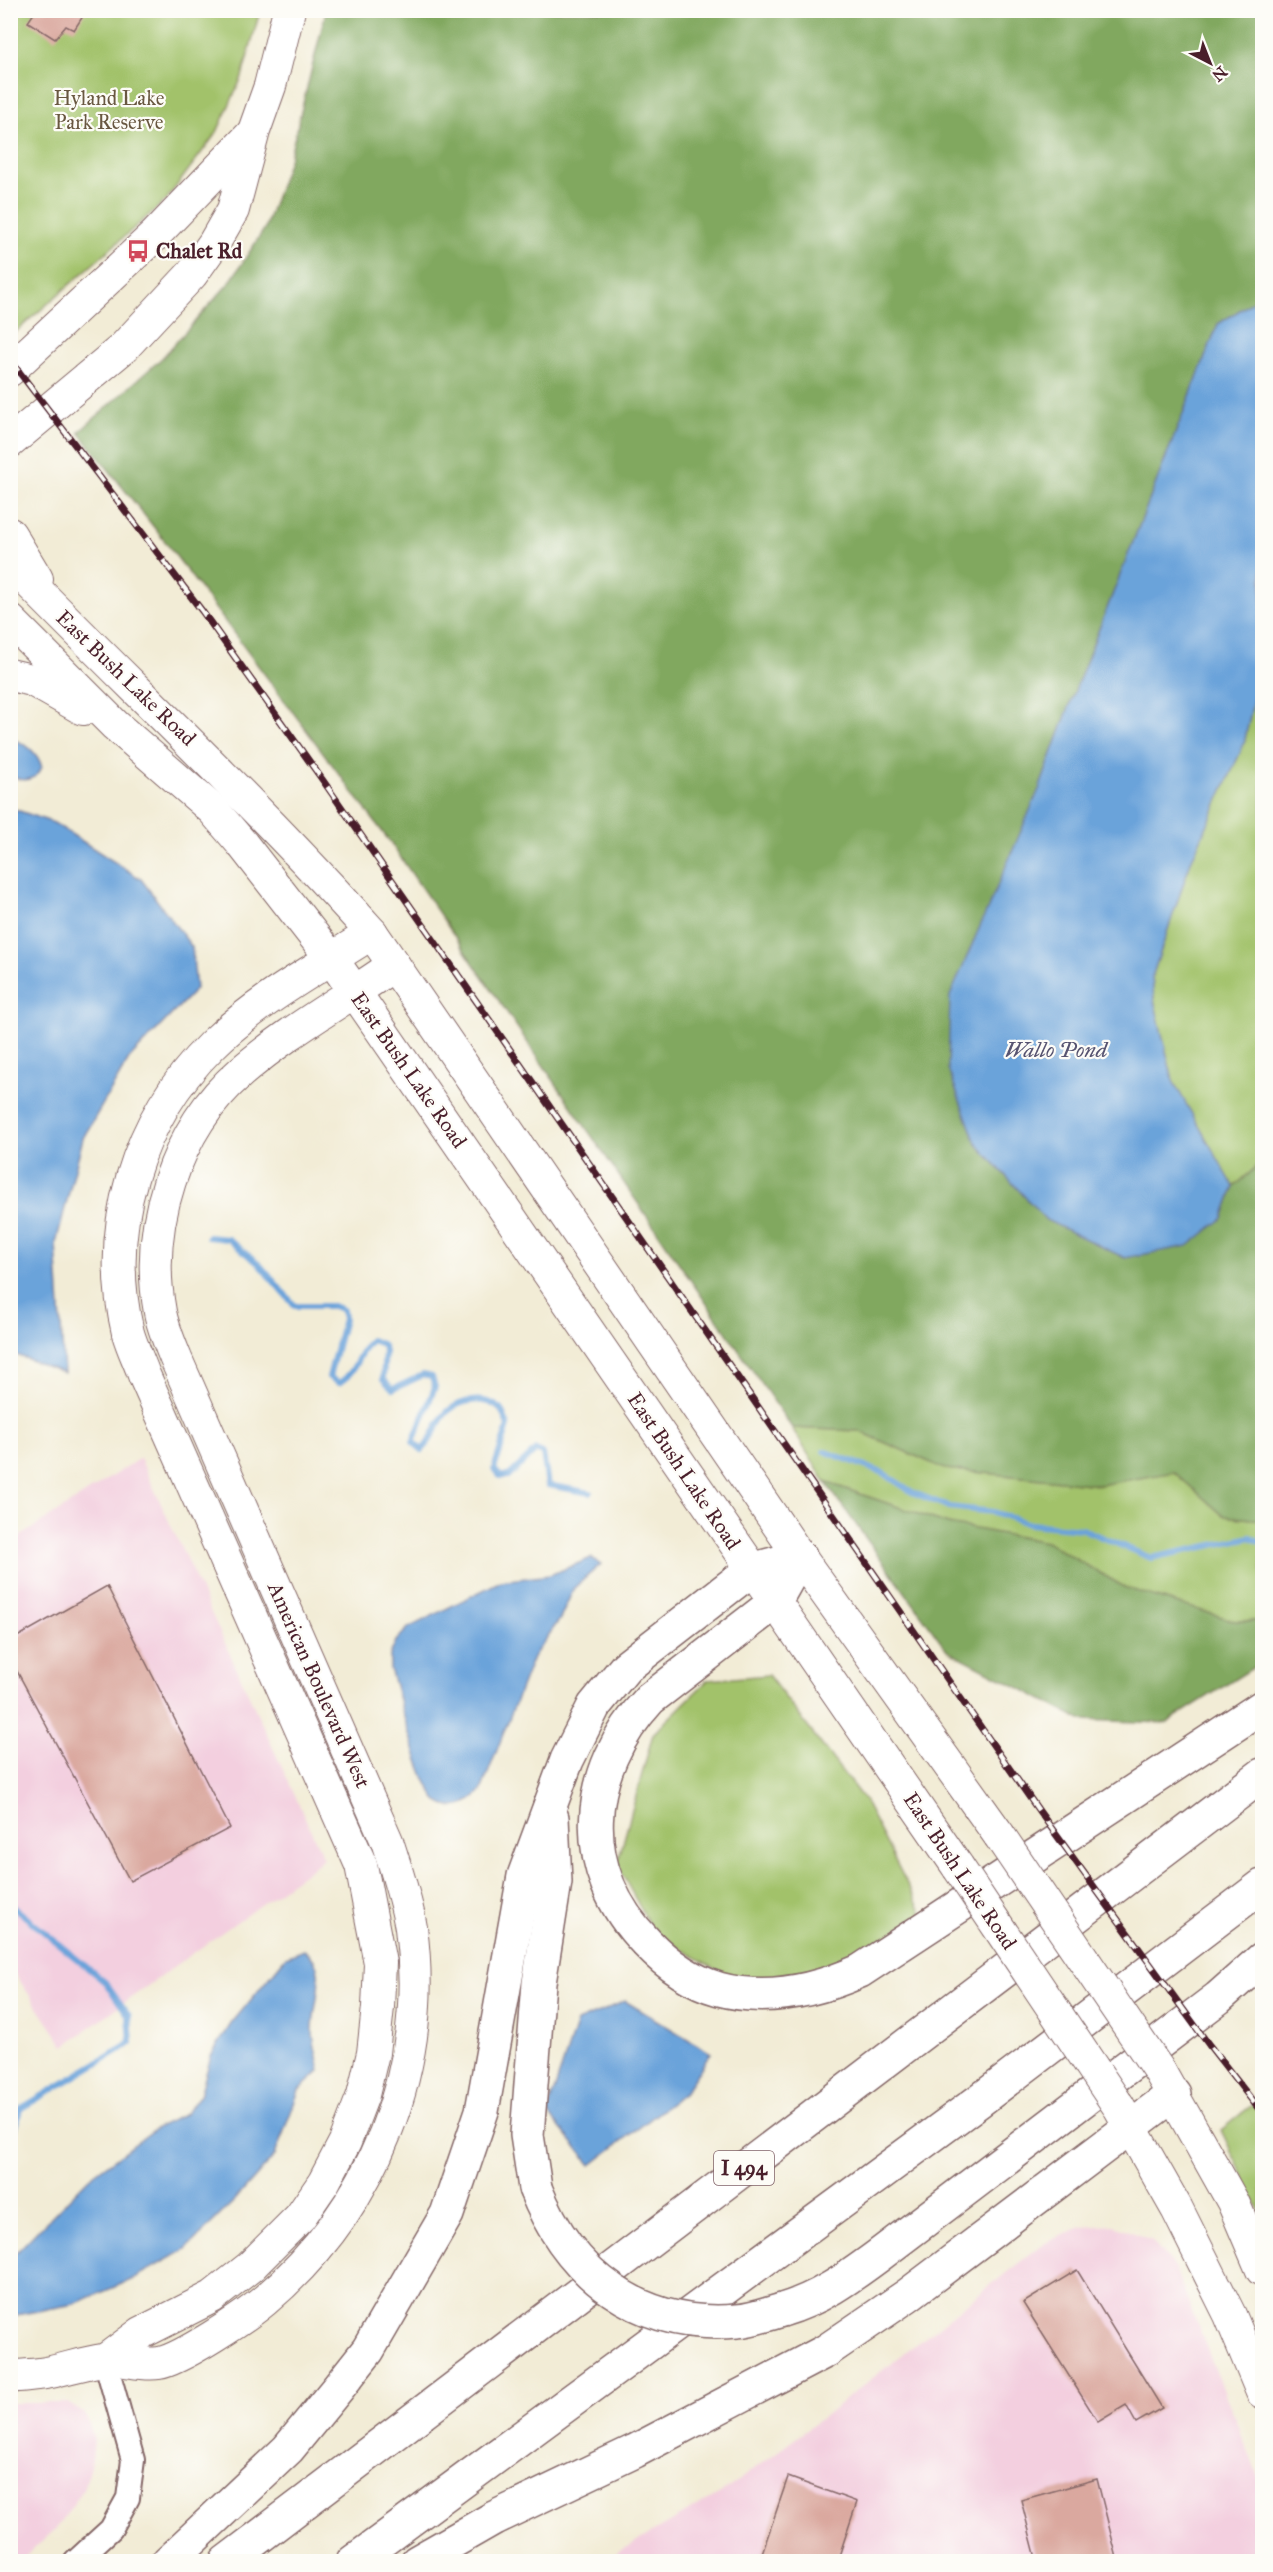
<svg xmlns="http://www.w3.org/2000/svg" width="1273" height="2572" font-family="'IM FELL Great Primer',serif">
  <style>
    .built { fill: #f3cfdf }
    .green { fill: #a2c26a; stroke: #76704a; stroke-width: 1.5 }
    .forest { fill: #81a85e; stroke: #666444; stroke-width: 1.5 }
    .water { fill: #6ba3da; stroke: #5a6182; stroke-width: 1.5 }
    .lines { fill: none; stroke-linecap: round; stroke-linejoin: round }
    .stream { stroke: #6ba3da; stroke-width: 6 }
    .building { fill: #daa89f }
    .street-casing { stroke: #856767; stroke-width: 26 }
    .secondary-casing { stroke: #856767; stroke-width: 34 }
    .highway-casing { stroke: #856767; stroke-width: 36 }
    .street { stroke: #fff; stroke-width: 22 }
    .secondary { stroke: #fff; stroke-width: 32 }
    .highway { stroke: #fff; stroke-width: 33 }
    .rail-casing { stroke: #4a1f2b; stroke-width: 7 }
    .rail { stroke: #fdfcf7; stroke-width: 4.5; stroke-dasharray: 14; stroke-linecap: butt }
    .secondary-bridge-casing { stroke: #856767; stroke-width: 34; stroke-linecap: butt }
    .highway-bridge-casing { stroke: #856767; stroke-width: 36; stroke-linecap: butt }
    .secondary-bridge { stroke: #fff; stroke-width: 32 }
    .highway-bridge { stroke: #fff; stroke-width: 33 }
    .labels { text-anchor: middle; stroke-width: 4.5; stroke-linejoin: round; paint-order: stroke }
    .shield { fill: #fdfcf7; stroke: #806168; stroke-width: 1.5 }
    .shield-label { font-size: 20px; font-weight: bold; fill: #4a1f2b }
    .park-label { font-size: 21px; fill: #695841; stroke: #fdfcf7 }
    .poi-label { font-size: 21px; font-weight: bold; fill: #4a1f2b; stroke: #fdfcf7; text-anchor: start }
    .street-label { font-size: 21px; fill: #4a1f2b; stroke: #fdfcf7 }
    .water-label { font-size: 22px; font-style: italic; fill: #575471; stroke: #fdfcf7 }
  </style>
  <rect width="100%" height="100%" fill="#fdfcf7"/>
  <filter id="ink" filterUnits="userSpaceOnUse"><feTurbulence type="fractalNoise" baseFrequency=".0167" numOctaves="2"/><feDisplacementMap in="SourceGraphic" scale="12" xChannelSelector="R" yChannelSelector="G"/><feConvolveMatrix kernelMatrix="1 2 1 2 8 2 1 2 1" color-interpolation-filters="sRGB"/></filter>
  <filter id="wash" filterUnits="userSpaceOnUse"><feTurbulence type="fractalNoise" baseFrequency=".008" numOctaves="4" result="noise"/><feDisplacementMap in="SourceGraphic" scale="24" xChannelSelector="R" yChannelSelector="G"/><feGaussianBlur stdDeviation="1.35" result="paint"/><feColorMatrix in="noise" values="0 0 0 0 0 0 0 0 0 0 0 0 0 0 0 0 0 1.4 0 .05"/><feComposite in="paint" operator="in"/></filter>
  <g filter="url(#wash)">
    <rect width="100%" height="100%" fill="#f2ecd6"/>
    <!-- built -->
    <g class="built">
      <path d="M 140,1458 L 324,1859 L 64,2046 L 11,1968 L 10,1543 Z"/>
      <path d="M 1115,2225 L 1151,2240 L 1175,2269 L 1262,2486 L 1262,2561 L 602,2562 L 727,2489 L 804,2432 L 1043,2244 L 1081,2227 Z"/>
      <path d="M 10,2403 L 68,2403 L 86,2415 L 94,2439 L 92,2459 L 83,2490 L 56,2529 L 19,2562 L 11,2561 Z"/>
    </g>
    <!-- green -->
    <g class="green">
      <path d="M 10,11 L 260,11 L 242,77 L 217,132 L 166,200 L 11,336 Z"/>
      <path d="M 1262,660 L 1262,1162 L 1234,1187 L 1173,1081 L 1154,1000 L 1152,977 L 1191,861 L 1244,744 Z"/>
      <path d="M 792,1428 L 859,1431 L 945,1469 L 1099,1485 L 1174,1472 L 1224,1516 L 1262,1520 L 1262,1621 L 1235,1621 L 1126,1588 L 1046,1542 L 948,1524 L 825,1482 Z"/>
      <path d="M 768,1675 L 864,1800 L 922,1913 L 847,1965 L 736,1981 L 654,1933 L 617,1865 L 653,1734 L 708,1680 Z"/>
      <path d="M 1262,2097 L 1262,2216 L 1221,2130 Z"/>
    </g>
    <!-- forest -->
    <g class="forest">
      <path d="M 326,11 L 1262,11 L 1262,300 L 1257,299 L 1218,324 L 1076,688 L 1040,787 L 976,1143 L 1046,1220 L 1125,1258 L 1223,1218 L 1234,1187 L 1262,1162 L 1262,1520 L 1224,1516 L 1174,1472 L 1099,1485 L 945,1469 L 859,1431 L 792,1428 L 390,842 L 167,544 L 79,432 L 162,358 L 230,282 L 265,228 L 289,160 Z"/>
      <path d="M 825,1482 L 948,1524 L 1046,1542 L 1126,1588 L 1235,1621 L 1262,1621 L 1262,1662 L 1166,1723 L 1081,1720 L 947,1650 Z"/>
    </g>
    <!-- water -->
    <g class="water">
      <path d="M 1257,299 L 1262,300 L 1262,660 L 1244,744 L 1191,861 L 1152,977 L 1154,1000 L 1173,1081 L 1234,1187 L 1223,1218 L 1188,1246 L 1125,1258 L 1046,1220 L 976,1143 L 948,1069 L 950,996 L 1040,787 L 1076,688 L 1218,324 Z"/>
      <path d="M 11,739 C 26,743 37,752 42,767 C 36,781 23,783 11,775 Z"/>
      <path d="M 11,808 L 54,823 L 141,879 L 192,947 L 196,989 L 129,1059 L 83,1138 L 56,1243 L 64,1373 L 11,1353 Z"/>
      <path d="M 591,1558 L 601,1564 L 574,1588 L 560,1619 L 533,1657 L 481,1791 C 470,1803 451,1815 437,1800 C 420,1781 399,1698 390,1669 L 390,1655 L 396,1641 L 408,1628 L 501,1581 L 550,1575 Z"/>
      <path d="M 304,1950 C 332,1968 311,2007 313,2034 C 314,2046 318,2059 320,2071 L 299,2090 L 275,2155 L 236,2199 L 186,2249 L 131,2280 L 74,2304 L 11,2316 L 11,2258 L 89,2178 L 158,2127 L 185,2114 L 200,2095 L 211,2056 L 231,2024 L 286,1957 Z"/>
      <path d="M 625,2001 L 711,2053 L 684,2093 L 591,2165 L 547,2112 L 577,2022 Z"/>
    </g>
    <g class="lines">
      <!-- stream -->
      <g class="stream">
        <path d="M 208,1237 L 228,1239 L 258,1263 L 295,1306 L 333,1306 L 343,1310 L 344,1319 L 329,1377 L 339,1383 C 358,1371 356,1354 371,1340 L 382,1344 L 385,1351 L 383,1379 L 393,1389 L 423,1375 L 432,1377 L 435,1387 L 413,1442 L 422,1450 C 434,1439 437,1420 448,1411 C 462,1399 486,1396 500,1409 C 504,1413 506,1421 508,1426 L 494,1469 L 500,1476 L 509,1476 L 536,1450 L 543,1454 L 548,1485 L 590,1493"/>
        <path d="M 824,1451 L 883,1473 L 912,1492 L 949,1507 L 993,1512 L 1030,1524 L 1082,1529 L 1151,1558 L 1251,1537 L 1262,1543"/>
        <path d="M 10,1904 L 106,1983 L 129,2016 L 131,2043 L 20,2109 L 10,2143"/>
      </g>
    </g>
    <g id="blocks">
      <!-- building -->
      <g class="building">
        <path d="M 36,10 L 87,10 L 74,30 L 66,26 L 55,39 L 28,22 Z"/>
        <path d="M 107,1586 L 230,1828 L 130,1881 L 10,1658 L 10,1641 Z"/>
        <path d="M 1077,2270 L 1162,2408 L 1136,2423 L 1126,2405 L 1098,2422 L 1023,2303 Z"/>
        <path d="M 788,2477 L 857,2502 L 837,2562 L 759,2562 Z"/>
        <path d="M 1097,2479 L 1118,2562 L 1037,2562 L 1021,2500 Z"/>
      </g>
    </g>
  </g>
  <g filter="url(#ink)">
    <use href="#blocks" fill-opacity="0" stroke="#856767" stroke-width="1.5"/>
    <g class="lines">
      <!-- street casing -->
      <g class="street-casing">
        <path id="street" d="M 75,2562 L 111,2529 L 128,2498 L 133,2460 L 105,2360"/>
      </g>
      <!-- secondary casing -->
      <g class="secondary-casing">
        <g id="secondary">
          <path d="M 10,370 L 154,236 L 252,134"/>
          <path d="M 10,442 L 123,348 L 192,274 L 214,243 L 233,210 L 254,131 L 270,86 L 289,10"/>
          <path d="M 10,534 L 37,579"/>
          <path d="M 10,563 C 131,687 257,804 372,933 L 800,1557 L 999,1835"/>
          <path d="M 10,620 L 115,725 L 213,810 L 243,845 L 332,959 L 958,1867"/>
          <path d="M 10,675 L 32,680 L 83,709"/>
          <path d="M 1160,2072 L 1233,2202 L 1262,2270"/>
          <path d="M 1118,2105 L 1177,2209 L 1230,2315 L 1262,2392"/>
          <path d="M 105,2360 L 141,2333 L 212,2297 L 250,2267 L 300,2217 L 324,2182 L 345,2142 L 363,2095 L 373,2053 L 378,2007 L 380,1963 L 361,1865 L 144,1375 C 139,1361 132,1347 128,1333 C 103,1228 136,1120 212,1045 C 258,1000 318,968 372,933"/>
          <path d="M 10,2377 C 24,2375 38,2375 51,2372 C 69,2368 87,2362 104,2360 C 122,2358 141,2366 159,2363 C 180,2360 246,2316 264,2301 C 372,2210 430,2070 411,1928 C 406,1898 396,1869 387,1841 L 176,1359 C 170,1344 163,1328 160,1312 C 144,1227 175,1129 241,1072 C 288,1031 343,1001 394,965"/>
        </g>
      </g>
      <!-- highway casing -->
      <g class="highway-casing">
        <g id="highway">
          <path d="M 800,1557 L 774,1603 L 650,1699 C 583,1771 575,1870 647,1943 C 666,1963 691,1981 719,1989 C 767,2002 815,1991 860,1971 L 1262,1707"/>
          <path d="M 535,2188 L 527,2135 L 539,1983 L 555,1882 L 552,1818"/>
          <path d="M 782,2310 C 819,2299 847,2279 878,2256 L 1218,1998 L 1262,1959"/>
          <path d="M 168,2562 L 288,2449 L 338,2388 L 368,2350 L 447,2214 L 482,2111 L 524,1876 L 567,1760 L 594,1706 L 626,1667 L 751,1570 L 800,1557"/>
          <path d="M 226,2562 L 1262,1775"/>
          <path d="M 353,2562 L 979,2101 L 1262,1886"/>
          <path d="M 417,2562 L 494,2518 L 635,2451 L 826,2351 L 908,2295 L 1174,2094"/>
        </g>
      </g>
      <!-- street -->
      <use href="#street" class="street"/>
      <!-- secondary -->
      <use href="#secondary" class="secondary"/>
      <!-- highway -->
      <use href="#highway" class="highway"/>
      <!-- rail casing -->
      <g class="rail-casing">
        <path id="rail" d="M 10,360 L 202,611 L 324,782 L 1039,1811 L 1209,2045 L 1262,2113"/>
      </g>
      <!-- rail -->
      <use href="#rail" class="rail"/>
      <!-- secondary-bridge casing -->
      <g class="secondary-bridge-casing">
        <g id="secondary-bridge">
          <path d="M 999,1835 L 1160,2072"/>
          <path d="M 958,1867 L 1117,2104"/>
        </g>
      </g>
      <!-- highway-bridge casing -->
      <g class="highway-bridge-casing">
        <path id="highway-bridge" d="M 535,2188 C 569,2275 641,2330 737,2321 C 752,2320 768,2314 782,2310"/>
      </g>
      <!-- secondary-bridge -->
      <use href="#secondary-bridge" class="secondary-bridge"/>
      <!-- highway-bridge -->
      <use href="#highway-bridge" class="highway-bridge"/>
    </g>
  </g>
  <!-- icons -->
  <defs>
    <g id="bus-bare" transform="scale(1.8)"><path d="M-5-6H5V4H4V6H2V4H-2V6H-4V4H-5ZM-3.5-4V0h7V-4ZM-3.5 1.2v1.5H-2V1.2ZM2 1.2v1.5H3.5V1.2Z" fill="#d1495b" stroke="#fdfcf7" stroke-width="2.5" paint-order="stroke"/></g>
  </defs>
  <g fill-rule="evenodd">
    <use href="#bus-bare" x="138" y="251"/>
  </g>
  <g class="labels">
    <!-- shield labels -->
    <rect class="shield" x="714" y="2151" width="60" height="34" rx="4.5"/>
    <g class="shield-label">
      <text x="744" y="2175">I 494</text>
    </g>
    <!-- park labels -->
    <g class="park-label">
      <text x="109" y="105">Hyland Lake<tspan x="109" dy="24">Park Reserve</tspan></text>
    </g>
    <!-- poi labels -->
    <g class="poi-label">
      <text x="156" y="258">Chalet Rd</text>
    </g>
    <!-- street labels -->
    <g class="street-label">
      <text transform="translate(126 678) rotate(44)" y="7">East Bush Lake Road</text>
      <text transform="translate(409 1070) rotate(55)" y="7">East Bush Lake Road</text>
      <text transform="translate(684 1471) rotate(56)" y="7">East Bush Lake Road</text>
      <text transform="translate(319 1685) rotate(66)" y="7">American Boulevard West</text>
      <text transform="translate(960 1871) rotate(56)" y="7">East Bush Lake Road</text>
    </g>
    <!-- water labels -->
    <g class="water-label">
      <text x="1056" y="1057">Wallo Pond</text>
    </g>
  </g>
  <!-- margin -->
  <rect width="1273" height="2572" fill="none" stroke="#fdfcf7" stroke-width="36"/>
  <!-- north arrow -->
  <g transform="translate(1210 63) rotate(138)" stroke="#fdfcf7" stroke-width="4.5" paint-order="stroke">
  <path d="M0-4.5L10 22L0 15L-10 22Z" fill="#4a1f2b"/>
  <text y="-9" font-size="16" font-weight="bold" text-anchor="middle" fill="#4a1f2b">N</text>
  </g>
</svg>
